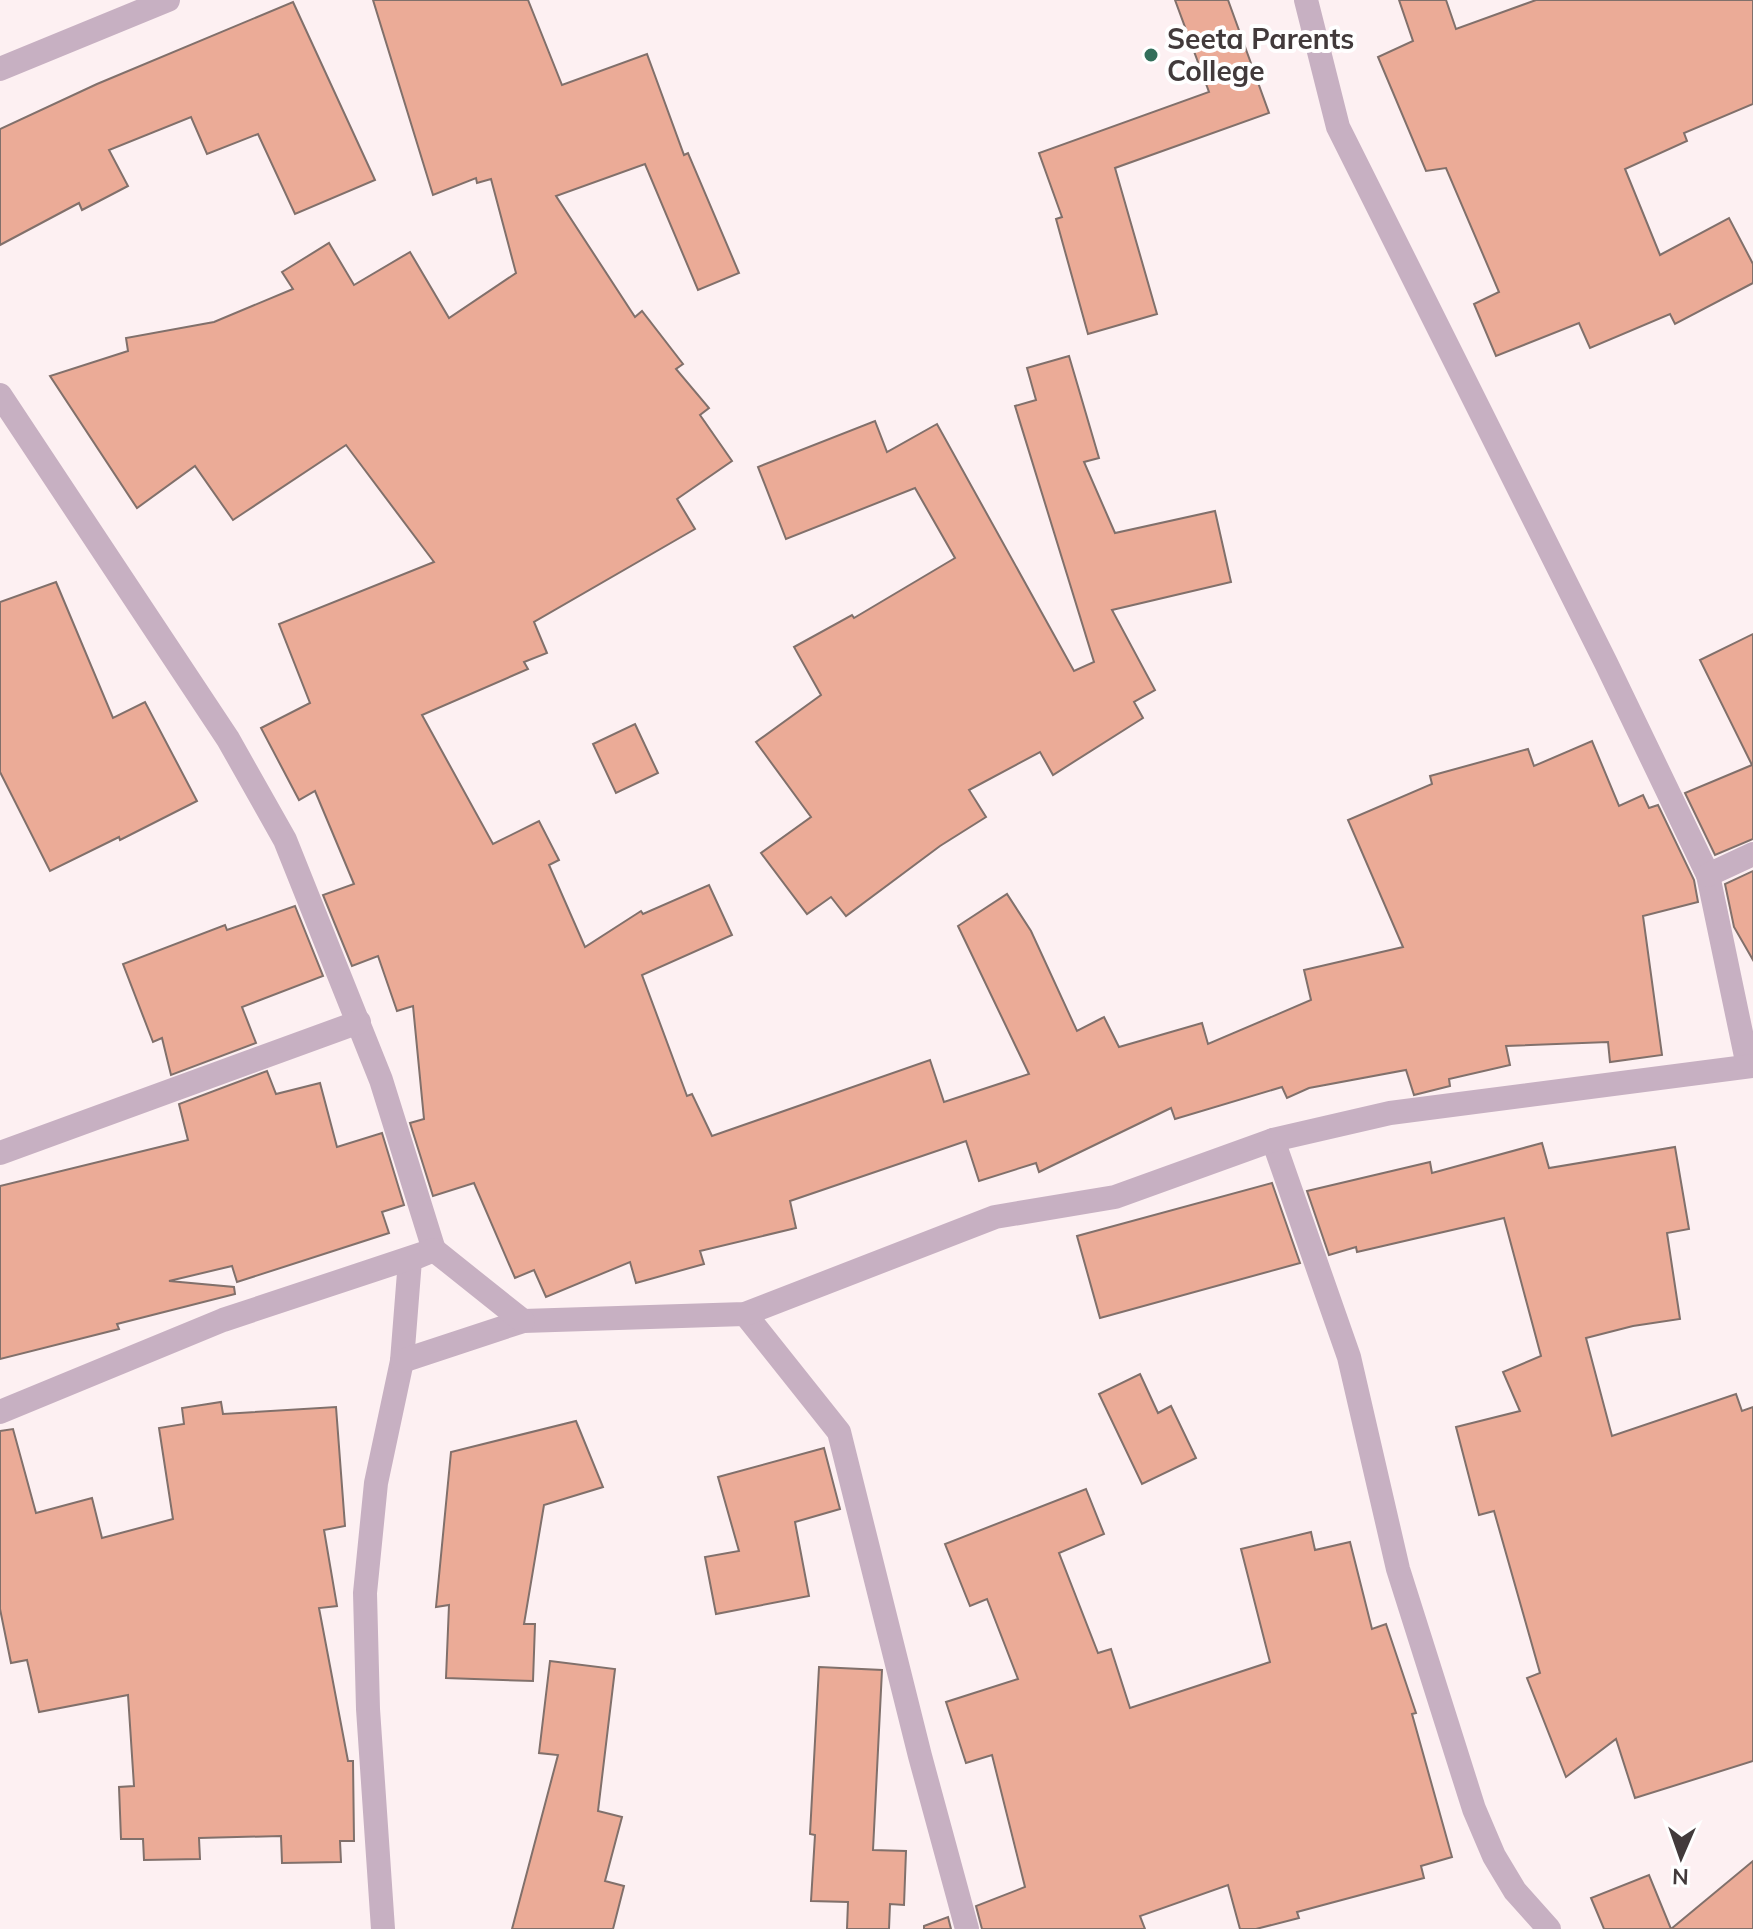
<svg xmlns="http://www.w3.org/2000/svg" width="1753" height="1929" font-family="Mulish,sans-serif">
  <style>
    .building { fill: #ebab97; stroke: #81706b; stroke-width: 2 }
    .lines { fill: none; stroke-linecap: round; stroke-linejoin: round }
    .minor { stroke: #c7b0c2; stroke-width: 24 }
    .poi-dot { fill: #336f5b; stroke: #fff; stroke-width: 3 }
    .labels { text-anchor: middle; stroke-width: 8; stroke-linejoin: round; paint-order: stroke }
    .poi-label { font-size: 28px; font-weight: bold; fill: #423a3b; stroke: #fff; text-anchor: start }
  </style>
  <rect width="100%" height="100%" fill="#fdf0f2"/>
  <!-- building -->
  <g class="building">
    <path d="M 373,0 L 528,0 L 562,85 L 647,54 L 684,155 L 688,153 L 739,273 L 698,290 L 645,164 L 556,196 L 635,317 L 642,311 L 683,364 L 676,369 L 709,408 L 700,415 L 732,461 L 677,499 L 695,529 L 534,622 L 547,653 L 524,662 L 528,669 L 422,715 L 493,844 L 539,821 L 559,860 L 549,865 L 585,947 L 641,911 L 643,914 L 709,885 L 732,935 L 642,975 L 687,1096 L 692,1094 L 712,1136 L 930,1060 L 944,1102 L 1029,1074 L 958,926 L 1007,894 L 1031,931 L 1077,1031 L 1104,1017 L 1119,1047 L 1202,1023 L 1208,1044 L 1311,1000 L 1304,970 L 1403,947 L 1348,820 L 1432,784 L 1430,776 L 1528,749 L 1534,766 L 1592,741 L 1619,806 L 1643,795 L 1649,808 L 1658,805 L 1694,880 L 1698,902 L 1643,916 L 1662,1055 L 1610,1062 L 1608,1042 L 1506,1046 L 1510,1065 L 1449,1079 L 1450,1086 L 1414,1095 L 1406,1070 L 1309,1088 L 1287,1098 L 1282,1087 L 1175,1119 L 1171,1108 L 1039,1172 L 1036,1163 L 979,1181 L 966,1141 L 790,1201 L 796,1228 L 700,1251 L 704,1264 L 636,1283 L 630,1262 L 546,1297 L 534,1270 L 515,1278 L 474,1183 L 433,1196 L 410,1123 L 424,1119 L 413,1006 L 397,1011 L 378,956 L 352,966 L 323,895 L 354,884 L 315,791 L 299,800 L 261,728 L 310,703 L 279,624 L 434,562 L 346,445 L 233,520 L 195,466 L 137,508 L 50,376 L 128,351 L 126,338 L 214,322 L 293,289 L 282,272 L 329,243 L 354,285 L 410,252 L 449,318 L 516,273 L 491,179 L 477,183 L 476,178 L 433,195 Z"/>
    <path d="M 1175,0 L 1228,0 L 1269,113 L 1115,168 L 1157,314 L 1088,334 L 1056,219 L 1062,217 L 1039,153 L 1209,92 Z"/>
    <path d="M 1399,0 L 1446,0 L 1456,29 L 1536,0 L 1753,0 L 1753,104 L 1684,133 L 1687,141 L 1625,169 L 1660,255 L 1729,218 L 1753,264 L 1753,283 L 1675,324 L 1670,314 L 1590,348 L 1579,323 L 1496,356 L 1474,304 L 1499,292 L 1446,168 L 1426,171 L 1378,57 L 1413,41 Z"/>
    <path d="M 293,2 L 375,180 L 295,214 L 258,134 L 207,154 L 191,117 L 109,150 L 128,186 L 82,210 L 79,203 L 0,245 L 0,129 L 97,84 Z"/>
    <path d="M 1069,356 L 1099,458 L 1084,462 L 1115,533 L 1215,511 L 1231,582 L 1112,610 L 1155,690 L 1134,702 L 1143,718 L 1053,775 L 1040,752 L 969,790 L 986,817 L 940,846 L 846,916 L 831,897 L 807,914 L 761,853 L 811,817 L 756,742 L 821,695 L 794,647 L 852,615 L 854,618 L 955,558 L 915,488 L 786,539 L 758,467 L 875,421 L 887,452 L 937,424 L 1074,671 L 1094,662 L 1015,406 L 1036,400 L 1027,368 Z"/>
    <path d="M 56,582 L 113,718 L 145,702 L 197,801 L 120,840 L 119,837 L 50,871 L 0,772 L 0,602 Z"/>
    <path d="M 1753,634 L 1753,839 L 1715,855 L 1685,793 L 1752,765 L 1700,660 Z"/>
    <path d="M 635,724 L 658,773 L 616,793 L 593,744 Z"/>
    <path d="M 1753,871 L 1753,960 L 1734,927 L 1725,884 Z"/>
    <path d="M 295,906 L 323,976 L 242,1007 L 256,1043 L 171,1075 L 162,1038 L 153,1042 L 123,964 L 225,925 L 227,930 Z"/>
    <path d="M 267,1071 L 276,1094 L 320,1083 L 337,1147 L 382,1133 L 404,1205 L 382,1212 L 389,1233 L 237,1282 L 232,1266 L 169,1281 L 234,1287 L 235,1294 L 117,1324 L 119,1329 L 0,1359 L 0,1186 L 188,1140 L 179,1104 Z"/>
    <path d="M 1542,1143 L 1549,1168 L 1675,1147 L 1689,1229 L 1667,1233 L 1680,1319 L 1633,1326 L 1586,1338 L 1612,1436 L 1736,1394 L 1742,1411 L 1753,1407 L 1753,1761 L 1635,1798 L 1616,1739 L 1566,1777 L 1527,1678 L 1540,1673 L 1494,1511 L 1479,1515 L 1456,1427 L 1520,1411 L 1503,1372 L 1541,1356 L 1504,1218 L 1357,1252 L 1356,1247 L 1329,1255 L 1307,1191 L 1430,1162 L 1432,1173 Z"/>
    <path d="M 1272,1183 L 1300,1263 L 1100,1318 L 1077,1236 Z"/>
    <path d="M 1140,1374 L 1158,1413 L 1171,1406 L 1196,1458 L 1142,1484 L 1099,1394 Z"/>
    <path d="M 221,1402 L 223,1414 L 336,1407 L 345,1526 L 324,1530 L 337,1606 L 319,1608 L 348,1761 L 353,1761 L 354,1841 L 340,1841 L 341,1862 L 282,1863 L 281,1836 L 199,1838 L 200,1859 L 144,1860 L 143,1839 L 121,1839 L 119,1787 L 134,1786 L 128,1695 L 39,1712 L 27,1660 L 11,1663 L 0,1609 L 0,1431 L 13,1429 L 36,1513 L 92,1498 L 102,1538 L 173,1519 L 159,1428 L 184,1424 L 182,1408 Z"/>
    <path d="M 576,1421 L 603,1487 L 544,1505 L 524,1624 L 535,1624 L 533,1681 L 446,1678 L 449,1605 L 436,1607 L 451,1452 Z"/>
    <path d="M 824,1448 L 840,1509 L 795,1522 L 809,1596 L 716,1614 L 705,1557 L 739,1551 L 718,1477 Z"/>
    <path d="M 1086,1489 L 1104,1534 L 1059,1553 L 1098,1653 L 1111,1649 L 1130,1708 L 1270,1662 L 1241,1549 L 1311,1532 L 1315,1550 L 1350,1542 L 1372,1629 L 1386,1624 L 1416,1713 L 1412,1714 L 1452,1857 L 1421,1866 L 1424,1878 L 1297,1912 L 1299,1918 L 1256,1929 L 1240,1929 L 1228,1885 L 1140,1916 L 1145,1929 L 982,1929 L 976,1906 L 1025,1887 L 992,1755 L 966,1763 L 946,1702 L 1018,1679 L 987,1599 L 970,1606 L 945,1544 Z"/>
    <path d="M 550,1661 L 615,1669 L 598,1811 L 622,1817 L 605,1881 L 624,1886 L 613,1929 L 512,1929 L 558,1755 L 539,1753 Z"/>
    <path d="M 819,1667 L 882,1670 L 873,1850 L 906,1851 L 904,1905 L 890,1904 L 889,1929 L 847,1929 L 848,1902 L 811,1901 L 815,1835 L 810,1834 Z"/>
    <path d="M 1753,1861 L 1753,1929 L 1604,1929 L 1591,1898 L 1649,1875 L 1671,1929 Z"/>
    <path d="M 948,1917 L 951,1929 L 924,1929 L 924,1926 Z"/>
  </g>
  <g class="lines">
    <!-- minor -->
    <g class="minor">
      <path d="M 1306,0 L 1338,127 L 1606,663 L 1708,875 L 1748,1066"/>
      <path d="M 0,69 L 168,0"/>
      <path d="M 0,395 L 228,739 L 285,840 L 381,1080 L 434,1250 L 410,1260 L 402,1361 L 376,1483 L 365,1593 L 368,1709 L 383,1929"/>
      <path d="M 1708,875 L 1753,854"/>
      <path d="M 1273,1140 L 1349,1357 L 1398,1569 L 1474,1809 L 1494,1856 L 1515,1891 L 1549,1929"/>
      <path d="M 0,1153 L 359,1022"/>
      <path d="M 745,1314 L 839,1432 L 920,1756 L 967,1929"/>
      <path d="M 402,1361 L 523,1321 L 745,1314 L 995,1217 L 1115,1197 L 1273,1140 L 1390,1113 L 1753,1066"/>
      <path d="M 0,1412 L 223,1320 L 434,1250 L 523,1321"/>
    </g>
  </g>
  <!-- markers -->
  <circle class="poi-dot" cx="1151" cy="55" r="8"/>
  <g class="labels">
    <!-- poi labels -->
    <g class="poi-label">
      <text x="1167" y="49">Seeta Parents<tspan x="1167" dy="32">College</tspan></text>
    </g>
  </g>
  <!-- north arrow -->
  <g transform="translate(1681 1857) rotate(182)" stroke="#ffffff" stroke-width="6" paint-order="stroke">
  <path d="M0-6L14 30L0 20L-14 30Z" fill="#423a3b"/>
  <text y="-12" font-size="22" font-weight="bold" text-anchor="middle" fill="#423a3b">N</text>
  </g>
</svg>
